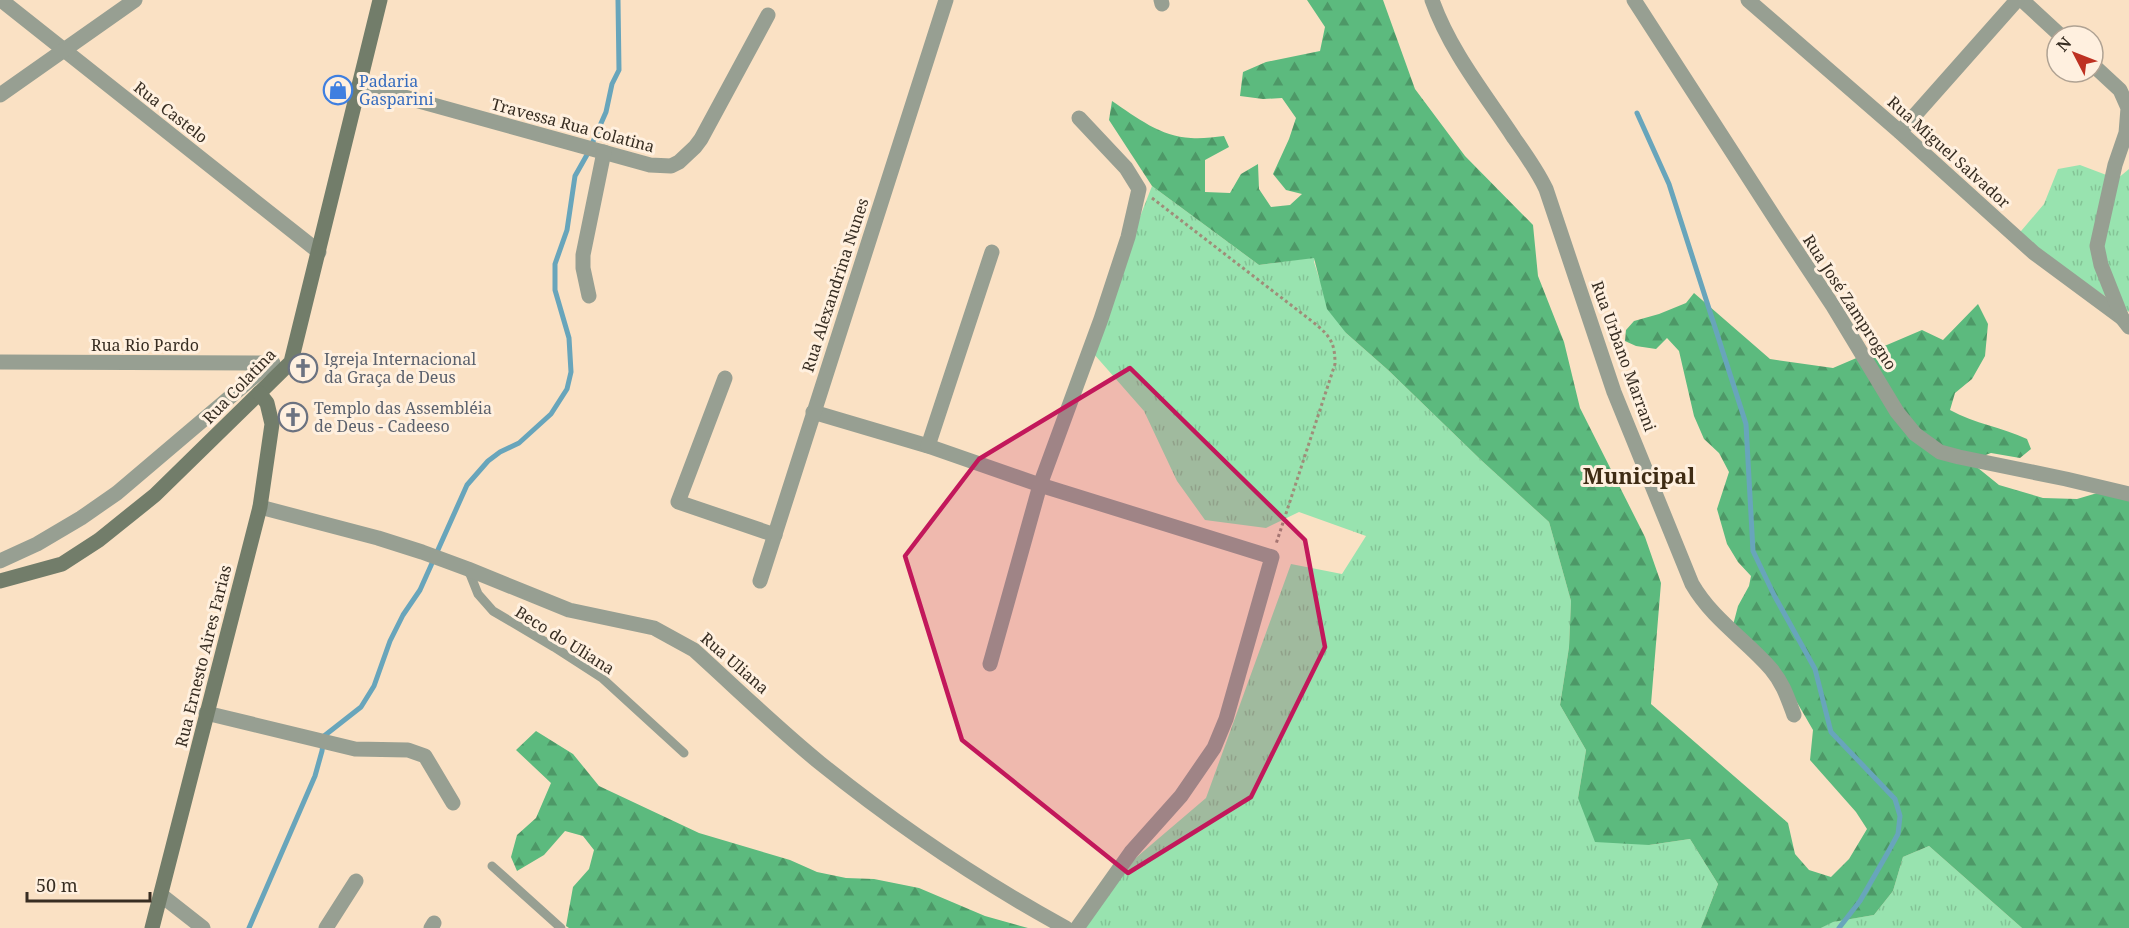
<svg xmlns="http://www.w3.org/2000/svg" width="2129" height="928" font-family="'Noto Serif',serif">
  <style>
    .grass { fill: url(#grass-tufts) }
    .forest { fill: url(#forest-firs) }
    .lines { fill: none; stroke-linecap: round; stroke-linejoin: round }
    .stream { stroke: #68a5bb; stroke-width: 5 }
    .path { stroke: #9f8d79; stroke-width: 3; stroke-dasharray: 3 3; stroke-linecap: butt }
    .lane { stroke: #979f92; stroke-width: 9 }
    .street { stroke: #979f92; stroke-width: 15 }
    .secondary { stroke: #727d6a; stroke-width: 15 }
    .marked { fill: #c2185b; fill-opacity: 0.2; stroke: #c2185b; stroke-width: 4.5; stroke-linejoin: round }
    .labels { text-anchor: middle; stroke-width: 6; stroke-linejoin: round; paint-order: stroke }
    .shop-label { font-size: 16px; fill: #366cbe; stroke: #fff0df; text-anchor: start }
    .street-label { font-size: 16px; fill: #372d22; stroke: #fff0df }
    .worship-label { font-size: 16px; fill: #5b616d; stroke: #fff0df; text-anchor: start }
    .district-label { font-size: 22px; font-weight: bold; fill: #3f2c14; stroke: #fff0df }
  </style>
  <defs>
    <pattern id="grass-tufts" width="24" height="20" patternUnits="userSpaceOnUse" patternTransform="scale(1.5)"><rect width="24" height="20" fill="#98e3af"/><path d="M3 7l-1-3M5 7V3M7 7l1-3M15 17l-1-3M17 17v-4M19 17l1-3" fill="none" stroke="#84c396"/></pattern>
    <pattern id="forest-firs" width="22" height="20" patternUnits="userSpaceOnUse" patternTransform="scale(1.5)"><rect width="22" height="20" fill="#5cba7e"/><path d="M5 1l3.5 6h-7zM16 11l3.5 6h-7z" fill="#4d9867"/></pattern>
  </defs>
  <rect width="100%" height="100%" fill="#fae1c4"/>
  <!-- grass -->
  <g class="grass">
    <path d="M 2080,165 L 2117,179 L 2129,169 L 2129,312 L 2016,237 L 2044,204 L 2058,169 Z"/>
    <path d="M 1152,186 L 1259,265 L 1315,257 L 1314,262 L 1319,278 L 1346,333 L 1388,370 L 1482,461 L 1549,522 L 1571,601 L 1569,647 L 1560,705 L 1586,750 L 1578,798 L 1649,845 L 1690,839 L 1718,884 L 1701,928 L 1064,928 L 1077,922 L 1104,885 L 1206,798 L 1291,564 L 1342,574 L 1366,536 L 1299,512 L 1266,528 L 1205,520 L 1177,481 L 1144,411 L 1093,353 L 1129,245 Z"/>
    <path d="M 1929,846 L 2022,928 L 1821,928 L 1832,922 L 1874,915 L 1893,891 L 1903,857 Z"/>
  </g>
  <!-- forest -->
  <g class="forest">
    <path d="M 1307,0 L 1383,0 L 1415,89 L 1465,156 L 1533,225 L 1538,276 L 1564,342 L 1580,408 L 1645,537 L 1661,583 L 1651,704 L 1788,823 L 1795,854 L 1809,870 L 1831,877 L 1849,859 L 1867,829 L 1856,812 L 1810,760 L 1813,730 L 1780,673 L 1732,629 L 1738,606 L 1749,586 L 1751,576 L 1738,562 L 1727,544 L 1717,509 L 1729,472 L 1719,453 L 1704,439 L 1694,416 L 1679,351 L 1667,338 L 1656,349 L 1636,346 L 1625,341 L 1626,330 L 1634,321 L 1659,314 L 1686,303 L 1694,293 L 1770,359 L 1833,368 L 1922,330 L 1943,340 L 1978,304 L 1988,324 L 1985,356 L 1972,379 L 1955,393 L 1950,410 C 1975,424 2002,427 2027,439 L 2031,449 L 2020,458 L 1991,453 L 1972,460 L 1973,464 L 1999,485 L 2043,498 L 2077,499 L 2104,491 L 2129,490 L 2129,928 L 2022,928 L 1929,846 L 1903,857 L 1893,891 L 1874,915 L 1833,922 L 1821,928 L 1701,928 L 1718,884 L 1690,839 L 1649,845 L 1595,842 L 1578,798 L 1586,750 L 1560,705 L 1569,647 L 1571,601 L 1549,522 L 1482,461 L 1388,370 L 1346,333 L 1327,309 L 1314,258 L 1259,265 L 1152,186 L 1109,120 L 1112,101 C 1136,117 1161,137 1191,138 C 1202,139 1213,137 1224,136 L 1229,147 L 1205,160 L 1205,192 L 1230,193 L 1241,174 L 1258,164 L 1259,189 L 1271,207 L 1290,205 L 1302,194 L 1286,190 L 1273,174 L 1289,139 L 1296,118 L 1282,98 L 1263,99 L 1240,96 L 1243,72 L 1266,62 L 1320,51 L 1325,27 Z"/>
    <path d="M 536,731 L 573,754 L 599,786 L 699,833 L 790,860 L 817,872 L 846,878 L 874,879 L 919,888 L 985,916 L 1028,928 L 569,928 L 566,926 L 573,887 L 589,869 L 594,850 L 583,836 L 565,831 L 544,855 L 517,871 L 511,857 L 517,835 L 536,818 L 551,783 L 516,750 Z"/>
  </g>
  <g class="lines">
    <!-- stream -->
    <g class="stream">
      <path d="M 1637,113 L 1669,184 L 1746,424 L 1753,551 L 1774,595 L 1815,669 L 1831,732 L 1895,799 L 1900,816 L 1898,834 L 1887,854 L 1860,901 L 1839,928"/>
      <path d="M 249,928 L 315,776 L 322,751 L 324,736 L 361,707 L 374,686 L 390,641 L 403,615 L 420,590 L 467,485 L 488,461 L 500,452 L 519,443 L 551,414 L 567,389 L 571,372 L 569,338 L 555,290 L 555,264 L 567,230 L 575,176 L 588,153 L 606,112 L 612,84 L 619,70 L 618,0"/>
    </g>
    <!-- path -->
    <path class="path" d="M 1152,198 L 1313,322 C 1330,336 1335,342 1335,364 L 1276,544"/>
    <!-- lane -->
    <g class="lane">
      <path d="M 468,569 L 478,594 L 493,611 L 554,647 L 602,678 L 684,753"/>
      <path d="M 492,866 L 561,928"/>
    </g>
    <!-- street -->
    <g class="street">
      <path d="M 1,0 L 319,252"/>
      <path d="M 1161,0 L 1162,4"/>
      <path d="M 1432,0 C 1450,51 1485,94 1514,138 C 1526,155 1537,170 1546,189 L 1614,392 L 1692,584 C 1713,620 1745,639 1771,669 C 1783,683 1788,699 1794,715"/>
      <path d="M 1634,0 L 1778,223 L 1833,306 L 1897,412 L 1915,434 L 1940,452 L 1959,457 L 2066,479 L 2129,494"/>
      <path d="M 1748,0 L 1900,132 L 2034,253 L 2122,318 L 2129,327"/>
      <path d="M 2022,0 L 2061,36"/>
      <path d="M 2093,65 L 2120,90 L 2128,108 L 2126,133 L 2115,165 L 2097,246 L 2101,265 L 2122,318"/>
      <path d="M 361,85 L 650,165 L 671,166 L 679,162 L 695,147 L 701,139 L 768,15"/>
      <path d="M 0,95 L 135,0"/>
      <path d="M 1900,132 L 2017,0"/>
      <path d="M 589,296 L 583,268 L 583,255 L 604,152"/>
      <path d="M 0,362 L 273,363"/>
      <path d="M 725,378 L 678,502 L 775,535"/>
      <path d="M 813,412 L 928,446 L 1040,485 L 1272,557 L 1226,719 L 1214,748 L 1181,796 L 1131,852 L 1077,928"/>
      <path d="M 928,446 L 992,252"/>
      <path d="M 260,507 L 378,538 L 422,552 L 468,569 L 569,610 L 654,628 L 694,650 C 736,688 777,728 820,763 C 897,825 980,881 1066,928"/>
      <path d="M 0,561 L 37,544 L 81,518 L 117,493 L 269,364"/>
      <path d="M 760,581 L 946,0"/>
      <path d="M 990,664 L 1040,485 L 1101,319 L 1128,237 L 1139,189 L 1126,168 L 1079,118"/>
      <path d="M 206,713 L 355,749 L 408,750 L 425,756 L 453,803"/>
      <path d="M 161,895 L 203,928"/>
      <path d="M 326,928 L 356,881"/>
      <path d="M 431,928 L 434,923"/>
    </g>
    <!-- secondary -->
    <g class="secondary">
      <path d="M 0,581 L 62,564 L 99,540 L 155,495 L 291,362 L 380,0"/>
      <path d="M 152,928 L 260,507 L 272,424 L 267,403 L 259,393"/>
    </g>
  </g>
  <!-- marked area -->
  <path class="marked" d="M 1130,368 L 1305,540 L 1325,647 L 1251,797 L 1128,873 L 962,740 L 905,556 L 979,459 Z"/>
  <!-- icons -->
  <defs>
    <g id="shop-ring" transform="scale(1.5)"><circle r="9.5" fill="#fff0df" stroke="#3f7fe0" stroke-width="1.5"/><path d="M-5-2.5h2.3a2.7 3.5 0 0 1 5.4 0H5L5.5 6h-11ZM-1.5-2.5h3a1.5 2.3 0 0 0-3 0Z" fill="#3f7fe0"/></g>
    <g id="church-ring" transform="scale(1.5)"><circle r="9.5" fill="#fff0df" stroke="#6b7280" stroke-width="1.5"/><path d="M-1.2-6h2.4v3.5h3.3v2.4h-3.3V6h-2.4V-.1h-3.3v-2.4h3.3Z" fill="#6b7280"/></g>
  </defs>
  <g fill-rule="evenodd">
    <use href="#shop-ring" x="338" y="90"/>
    <use href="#church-ring" x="303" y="368"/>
    <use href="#church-ring" x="293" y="417"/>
  </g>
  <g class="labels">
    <!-- shop labels -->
    <g class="shop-label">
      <text x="359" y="87">Padaria<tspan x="359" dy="18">Gasparini</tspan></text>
    </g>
    <!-- street labels -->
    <g class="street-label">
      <text transform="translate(171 112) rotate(38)" y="6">Rua Castelo</text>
      <text transform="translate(573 125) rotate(15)" y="6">Travessa Rua Colatina</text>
      <text transform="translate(1949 152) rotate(42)" y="6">Rua Miguel Salvador</text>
      <text transform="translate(835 285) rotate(-72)" y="6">Rua Alexandrina Nunes</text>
      <text transform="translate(1850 302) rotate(57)" y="6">Rua José Zamprogno</text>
      <text x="145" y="351">Rua Rio Pardo</text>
      <text transform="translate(1624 356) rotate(70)" y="6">Rua Urbano Marrani</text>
      <text transform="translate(239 386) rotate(-46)" y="6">Rua Colatina</text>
      <text transform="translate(565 640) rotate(32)" y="6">Beco do Uliana</text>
      <text transform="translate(203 656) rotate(-76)" y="6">Rua Ernesto Aires Farias</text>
      <text transform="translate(735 663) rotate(41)" y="6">Rua Uliana</text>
    </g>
    <!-- worship labels -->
    <g class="worship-label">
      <text x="324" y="365">Igreja Internacional<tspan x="324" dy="18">da Graça de Deus</tspan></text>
      <text x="314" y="414">Templo das Assembléia<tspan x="314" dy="18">de Deus - Cadeeso</tspan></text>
    </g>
    <!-- district labels -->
    <g class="district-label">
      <text x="1639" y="484">Municipal</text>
    </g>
  </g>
  <!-- north arrow -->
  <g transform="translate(2075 54) rotate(312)"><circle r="28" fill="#fff0df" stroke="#afa293" stroke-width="1.5"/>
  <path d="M0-4.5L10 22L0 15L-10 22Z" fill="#be3121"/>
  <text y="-9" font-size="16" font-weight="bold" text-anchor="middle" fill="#372d22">N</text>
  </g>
  <!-- scale -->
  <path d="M27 892v9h123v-9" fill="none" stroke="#372d22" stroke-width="3"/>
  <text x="36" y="892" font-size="18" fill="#372d22" stroke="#fff0df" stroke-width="4.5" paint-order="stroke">50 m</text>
</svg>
